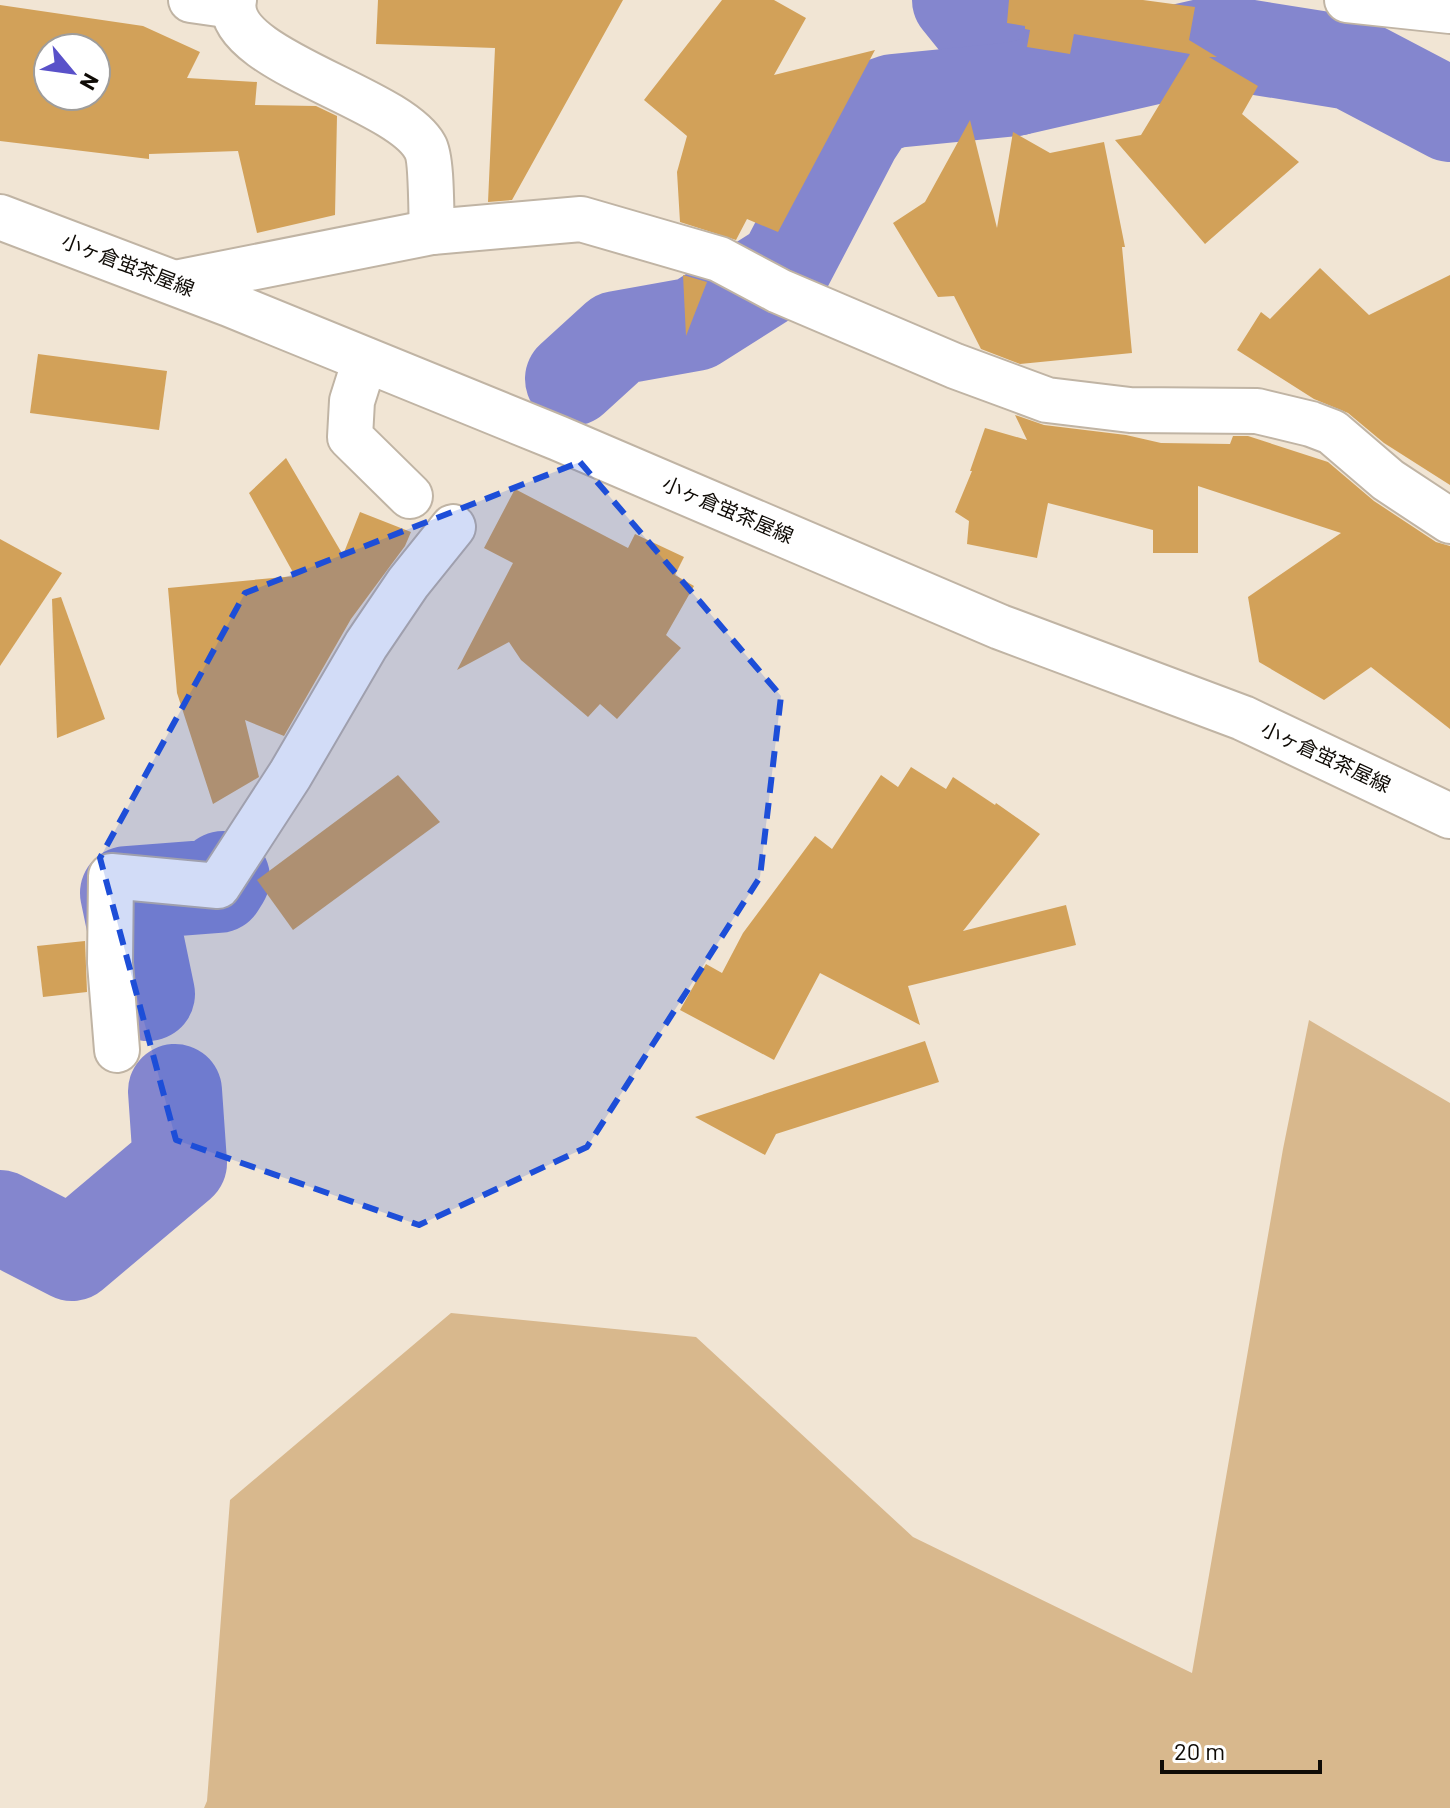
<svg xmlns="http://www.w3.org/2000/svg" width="1450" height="1808" font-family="Barlow,'Noto Sans JP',sans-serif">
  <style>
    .green { fill: #d8b88d }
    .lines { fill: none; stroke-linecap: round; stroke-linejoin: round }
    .river { stroke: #8486ce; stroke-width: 94 }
    .building { fill: #d2a159; fill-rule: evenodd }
    .minor-casing { stroke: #c0b4a4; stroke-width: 48 }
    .tertiary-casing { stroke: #c0b4a4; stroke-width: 48 }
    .minor { stroke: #fff; stroke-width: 44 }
    .tertiary { stroke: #fff; stroke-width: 44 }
    .marked { fill: #1d4ed8; fill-opacity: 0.2; stroke: #1d4ed8; stroke-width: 6; stroke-dasharray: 16 10; stroke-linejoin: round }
    .labels { text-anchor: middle; stroke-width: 6; stroke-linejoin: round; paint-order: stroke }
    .street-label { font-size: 20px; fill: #0f0b06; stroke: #fff }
  </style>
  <rect width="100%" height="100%" fill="#f1e5d4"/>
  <!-- green -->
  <path class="green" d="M 1309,1020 L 1450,1103 L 1450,1808 L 204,1808 L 207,1801 L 230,1500 L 451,1313 L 696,1337 L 913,1537 L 1192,1673 L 1283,1149 Z"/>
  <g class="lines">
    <!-- river -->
    <g class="river">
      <path d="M 959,0 L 980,26 L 1015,89"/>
      <path d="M 572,379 L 617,338 L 695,324 L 785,267 L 854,135 L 871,109 L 894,101 L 1015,89 L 1220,42 L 1351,63 L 1450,115"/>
      <path d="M 148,994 L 127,893 L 218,886 L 223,878"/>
      <path d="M 0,1217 L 72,1254 L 180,1163 L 175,1091"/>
    </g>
  </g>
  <!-- building -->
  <g class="building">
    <path d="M 378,0 L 623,0 L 512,200 L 488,202 L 495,48 L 376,44 Z"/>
    <path d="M 722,0 L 774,0 L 806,18 L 774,75 L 875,50 L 778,232 L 747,219 L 736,240 L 680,222 L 677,172 L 687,136 L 644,100 Z"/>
    <path d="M 1009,0 L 1143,0 L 1195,7 L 1189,40 L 1217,57 L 1209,57 L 1258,86 L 1242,114 L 1299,162 L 1205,244 L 1115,140 L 1141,135 L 1190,54 L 1074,34 L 1070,54 L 1027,47 L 1030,30 L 1025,29 L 1025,26 L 1007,23 Z"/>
    <path d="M 0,5 L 143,26 L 200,52 L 187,78 L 257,82 L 255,105 L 316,106 L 337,116 L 335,215 L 257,233 L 238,151 L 149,154 L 149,159 L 0,141 ZM 48,48 L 96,48 L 96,96 L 48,96 Z"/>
    <path d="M 970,120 L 997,228 L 1013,132 L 1050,153 L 1104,142 L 1125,247 L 1122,247 L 1132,353 L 1020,364 L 981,349 L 954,296 L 938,297 L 893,223 L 925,202 Z"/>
    <path d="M 1320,268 L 1369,315 L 1450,275 L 1450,485 L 1384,443 L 1348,413 L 1314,399 L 1237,350 L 1261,312 L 1270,319 Z"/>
    <path d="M 683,275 L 707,282 L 686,336 Z"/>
    <path d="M 38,354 L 167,371 L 159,430 L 30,413 Z"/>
    <path d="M 1015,415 L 1044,425 L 1126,435 L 1161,443 L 1230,444 L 1233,436 L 1248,436 L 1328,462 L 1374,501 L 1436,542 L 1450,546 L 1450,729 L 1371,667 L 1324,700 L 1259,662 L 1248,597 L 1341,533 L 1198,486 L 1198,553 L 1153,553 L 1153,530 L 1048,503 L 1037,558 L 967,544 L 969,521 L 955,512 L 972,471 L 970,471 L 985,428 L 1027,440 Z"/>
    <path d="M 286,458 L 343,555 L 360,512 L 411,532 L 405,546 L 351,619 L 284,736 L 245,720 L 259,777 L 213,804 L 177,693 L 168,588 L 295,576 L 249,493 Z"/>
    <path d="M 515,489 L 628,548 L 635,534 L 684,557 L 675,575 L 694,586 L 666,635 L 681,648 L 617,719 L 600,704 L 588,717 L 521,660 L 509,642 L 457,670 L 513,563 L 484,548 Z"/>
    <path d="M 0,539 L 62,573 L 0,666 Z"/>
    <path d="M 61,597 L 105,719 L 57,738 L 52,599 Z"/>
    <path d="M 911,767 L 946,789 L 953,777 L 995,805 L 996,803 L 1040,834 L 963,931 L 1066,905 L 1076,945 L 908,986 L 920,1025 L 820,973 L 774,1060 L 680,1010 L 706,964 L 722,973 L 743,933 L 815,836 L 832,849 L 881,775 L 898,787 Z"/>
    <path d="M 398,775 L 440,822 L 293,930 L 257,880 Z"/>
    <path d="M 85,941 L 87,992 L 43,997 L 37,946 Z"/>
    <path d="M 925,1041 L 939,1082 L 776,1134 L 765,1155 L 695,1117 Z"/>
  </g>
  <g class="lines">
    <!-- minor casing -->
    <g class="minor-casing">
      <g id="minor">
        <path d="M 191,0 L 233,6"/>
        <path d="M 234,0 C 222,60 397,96 425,147 C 432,159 431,215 432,232"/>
        <path d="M 1347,0 L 1450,11"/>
        <path d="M 175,283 L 432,232 L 581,219 L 719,259 L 779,291 L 955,366 L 1047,400 L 1130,410 L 1257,411 L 1311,424 L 1332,432 L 1388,480 L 1450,521"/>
        <path d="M 365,360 L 352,401 L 350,437 L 410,496"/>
        <path d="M 117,1050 L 110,963 L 111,876 L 218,886 L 290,775 L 366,645 L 408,583 L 453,527"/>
      </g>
    </g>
    <!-- tertiary casing -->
    <g class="tertiary-casing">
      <path id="tertiary" d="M 0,217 L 229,304 L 558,438 L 1000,627 L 1243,718 L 1450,816"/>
    </g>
    <!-- minor -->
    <use href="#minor" class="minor"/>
    <!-- tertiary -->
    <use href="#tertiary" class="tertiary"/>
  </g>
  <!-- marked area -->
  <path class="marked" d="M 580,462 L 781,696 L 760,877 L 587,1147 L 419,1225 L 176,1140 L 100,858 L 245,593 Z"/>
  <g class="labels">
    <!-- street labels -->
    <g class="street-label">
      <text transform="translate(128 265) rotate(21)" y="7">小ヶ倉蛍茶屋線</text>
      <text transform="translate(728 510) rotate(23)" y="7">小ヶ倉蛍茶屋線</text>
      <text transform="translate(1326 757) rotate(25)" y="7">小ヶ倉蛍茶屋線</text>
    </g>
  </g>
  <!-- north arrow -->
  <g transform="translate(72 72) rotate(119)"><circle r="38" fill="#ffffff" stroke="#9f9d9b" stroke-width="2"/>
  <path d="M0-6L14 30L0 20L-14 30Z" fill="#5951c9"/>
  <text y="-12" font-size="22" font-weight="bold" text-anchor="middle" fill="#0f0b06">N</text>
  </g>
  <!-- scale -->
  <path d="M1162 1760v12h158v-12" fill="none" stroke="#0f0b06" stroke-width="4"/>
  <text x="1174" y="1760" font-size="24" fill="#0f0b06" stroke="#ffffff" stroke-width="6" paint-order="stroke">20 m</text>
</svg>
